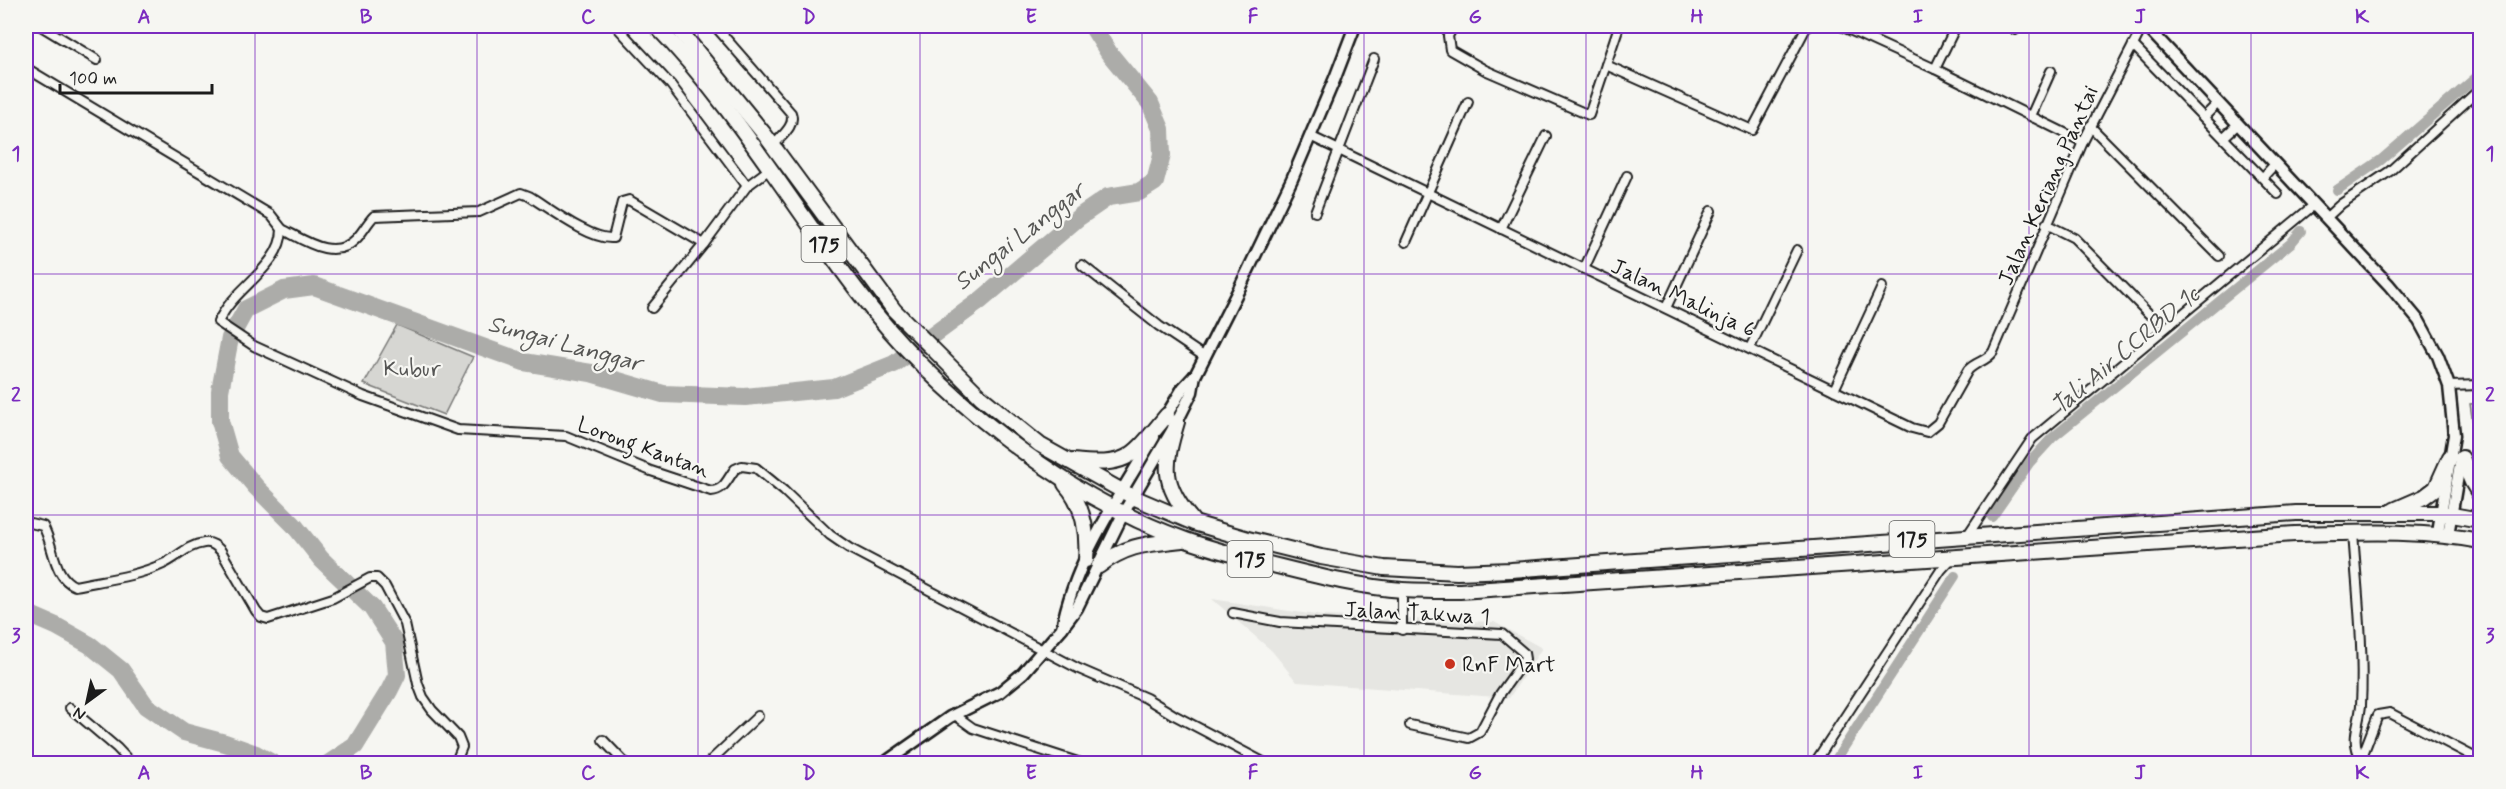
<svg xmlns="http://www.w3.org/2000/svg" width="2506" height="789" font-family="Mynerve,sans-serif">
  <style>
    .built { fill: #e6e6e2 }
    .green { fill: #d6d6d2; stroke: #797977; stroke-width: 1.5 }
    .lines { fill: none; stroke-linecap: round; stroke-linejoin: round }
    .canal { stroke: #acaca9; stroke-width: 10 }
    .river { stroke: #acaca9; stroke-width: 18 }
    .minor-casing { stroke: #1c1c1c; stroke-width: 12 }
    .secondary-casing { stroke: #1c1c1c; stroke-width: 15 }
    .trunk-casing { stroke: #1c1c1c; stroke-width: 18 }
    .minor { stroke: #f6f6f2; stroke-width: 8 }
    .secondary { stroke: #f6f6f2; stroke-width: 10 }
    .trunk { stroke: #f6f6f2; stroke-width: 14 }
    .grid { fill: none; stroke: #7b2cbf; stroke-width: 1.5; stroke-opacity: 0.55 }
    .poi-dot { fill: #c8321e; stroke: #f6f6f2; stroke-width: 2 }
    .labels { text-anchor: middle; stroke-width: 4.5; stroke-linejoin: round; paint-order: stroke }
    .shield { fill: #f6f6f2; stroke: #5d5d5c; stroke-width: 1.5 }
    .shield-label { font-size: 21px; font-weight: bold; fill: #1c1c1c }
    .street-label { font-size: 22px; fill: #1c1c1c; stroke: #f6f6f2 }
    .park-label { font-size: 22px; fill: #545453; stroke: #f6f6f2 }
    .poi-label { font-size: 22px; fill: #1c1c1c; stroke: #f6f6f2; text-anchor: start }
    .water-label { font-size: 24px; font-style: italic; fill: #565654; stroke: #f6f6f2 }
    .neatline { fill: none; stroke: #7b2cbf; stroke-width: 2 }
    .grid-label { font-size: 20px; text-anchor: middle; font-weight: bold; fill: #7b2cbf }
  </style>
  <rect width="100%" height="100%" fill="#f6f6f2"/>
  <filter id="ink" filterUnits="userSpaceOnUse"><feTurbulence type="fractalNoise" baseFrequency=".0167" numOctaves="2"/><feDisplacementMap in="SourceGraphic" scale="12" xChannelSelector="R" yChannelSelector="G"/><feConvolveMatrix kernelMatrix="1 2 1 2 8 2 1 2 1" color-interpolation-filters="sRGB"/></filter>
  <g filter="url(#ink)">
    <!-- built -->
    <path class="built" d="M 1212,599 L 1322,616 L 1494,622 L 1542,648 L 1509,698 L 1297,682 L 1272,651 Z"/>
    <!-- green -->
    <g class="green">
      <path d="M 397,325 L 473,357 L 444,415 L 364,384 Z"/>
      <path d="M 2480,403 L 2480,460 L 2477,450 L 2470,404 Z"/>
    </g>
    <g class="lines">
      <!-- canal -->
      <g class="canal">
        <path d="M 2337,190 L 2381,160 L 2480,74"/>
        <path d="M 1992,517 L 2030,462 L 2052,438 L 2291,243 L 2301,231"/>
        <path d="M 1833,764 L 1955,576"/>
      </g>
      <!-- river -->
      <g class="river">
        <path d="M 26,613 L 56,626 L 90,645 L 121,670 L 146,706 L 184,732 L 225,743 L 256,754 L 274,764"/>
        <path d="M 328,764 L 355,746 L 389,691 L 397,675 L 394,642 L 372,608 L 321,559 L 294,525 L 256,487 L 230,456 L 220,421 L 220,391 L 230,338 L 246,309 L 284,290 L 314,286 L 524,362 L 591,373 L 663,394 L 745,397 L 834,388 L 894,364 L 981,300 L 1079,217 L 1108,197 L 1139,192 L 1155,182 L 1162,155 L 1161,129 L 1150,103 L 1109,53 L 1092,26"/>
      </g>
      <!-- minor casing -->
      <g class="minor-casing">
        <g id="minor">
          <path d="M 41,26 L 97,60"/>
          <path d="M 616,26 L 671,85 L 747,186"/>
          <path d="M 715,26 L 791,113 C 796,126 781,136 773,146"/>
          <path d="M 1454,26 L 1448,36 L 1450,50 L 1485,70 L 1589,115 L 1619,26"/>
          <path d="M 1841,26 L 1935,69 L 2083,142"/>
          <path d="M 2015,30 L 2016,26"/>
          <path d="M 2133,45 L 2278,194"/>
          <path d="M 1606,65 L 1752,130 L 1807,26"/>
          <path d="M 26,68 L 271,215 L 282,229 C 282,261 245,283 228,306 C 224,311 221,317 218,322 L 254,346 L 363,396 L 458,430 L 566,436 L 651,471 L 711,491 C 725,490 727,479 735,469 L 742,466 L 756,468 L 784,491 L 830,535 L 849,548 L 1079,669 L 1146,698 L 1174,715 L 1267,764"/>
          <path d="M 1935,69 L 1956,26"/>
          <path d="M 2031,116 L 2051,71"/>
          <path d="M 2204,117 L 2218,103"/>
          <path d="M 2090,126 L 2219,256"/>
          <path d="M 1310,136 L 1912,428 L 1927,432 L 1938,423 L 1968,370 C 1976,361 1986,362 1993,352 L 2083,142 L 2143,26"/>
          <path d="M 2224,137 L 2238,124"/>
          <path d="M 2263,177 L 2275,164"/>
          <path d="M 1315,212 L 1374,59"/>
          <path d="M 2326,218 L 2341,204 L 2390,171 L 2480,89"/>
          <path d="M 2046,224 L 2074,238 L 2149,314"/>
          <path d="M 282,229 C 304,240 334,262 356,239 C 363,232 367,223 374,216 L 479,212 L 521,193 L 529,196 C 549,208 590,240 613,238 L 622,202 L 629,200 L 704,244"/>
          <path d="M 1501,229 L 1546,136"/>
          <path d="M 1406,242 L 1468,102"/>
          <path d="M 1082,265 L 1159,326 L 1205,357"/>
          <path d="M 1584,269 L 1627,176"/>
          <path d="M 652,308 L 704,244 L 747,186 L 771,168"/>
          <path d="M 1666,308 L 1711,211"/>
          <path d="M 1750,348 L 1797,250"/>
          <path d="M 2449,386 L 2480,385"/>
          <path d="M 1834,390 L 1882,287"/>
          <path d="M 26,522 L 43,526 C 54,545 53,577 75,586 C 103,580 135,577 163,564 C 177,558 187,545 204,543 C 212,542 216,546 221,551 L 256,611 L 261,617 L 268,619 L 333,598 L 370,578 L 377,578 L 385,586 L 405,624 L 418,684 L 423,697 L 432,710 L 458,737 L 462,747 L 455,764"/>
          <path d="M 2353,533 C 2357,589 2364,648 2361,705 C 2359,727 2350,738 2361,759"/>
          <path d="M 1967,536 L 2032,439 L 2314,205"/>
          <path d="M 1233,613 L 1280,622 L 1502,634 L 1524,653 L 1525,659 L 1500,694 L 1480,732 L 1469,738 L 1410,725"/>
          <path d="M 1402,630 L 1402,590"/>
          <path d="M 70,708 L 117,748 L 132,764"/>
          <path d="M 955,715 L 973,728 L 1084,764"/>
          <path d="M 603,740 L 626,764"/>
          <path d="M 2360,762 L 2378,715 L 2390,713 L 2480,760"/>
          <path d="M 707,764 L 758,716"/>
          <path d="M 1814,764 L 1941,570 L 1952,558"/>
        </g>
      </g>
      <!-- secondary casing -->
      <g class="secondary-casing">
        <g id="secondary">
          <path d="M 2146,26 L 2389,285 L 2419,321 L 2438,356 L 2449,386 L 2454,435 L 2438,533"/>
          <path d="M 1163,421 L 1183,388 L 1196,374 L 1240,287 L 1292,179 L 1335,78 L 1355,26"/>
          <path d="M 2448,535 L 2461,458"/>
          <path d="M 1062,628 C 1075,559 1119,497 1154,437"/>
          <path d="M 883,764 L 950,717 L 1000,692 L 1023,673 L 1062,628 L 1077,608 L 1124,512 L 1177,422 L 1192,392 L 1195,375"/>
        </g>
      </g>
      <!-- trunk casing -->
      <g class="trunk-casing">
        <g id="trunk">
          <path d="M 656,26 C 733,105 789,201 856,289 C 935,394 1062,496 1186,540 C 1217,551 1249,559 1281,567 C 1321,577 1361,587 1403,590 C 1422,591 1441,591 1460,591 L 2295,534 C 2359,533 2417,529 2480,541"/>
          <path d="M 676,26 L 765,135 L 894,310 L 981,397 L 1040,445 L 1133,497 L 1194,523 L 1248,539 L 1321,557 L 1384,568 L 1457,572 L 1511,570 L 2296,513 L 2441,513 L 2480,520"/>
          <path d="M 1177,422 C 1164,466 1161,483 1192,520"/>
          <path d="M 2462,458 L 2472,482 L 2480,495"/>
          <path d="M 1073,461 C 1130,467 1132,457 1167,415"/>
          <path d="M 1065,484 C 1084,505 1088,532 1086,560"/>
          <path d="M 2394,510 L 2424,497 L 2436,488 L 2450,457"/>
          <path d="M 1099,566 C 1127,544 1149,544 1182,540"/>
        </g>
      </g>
      <!-- minor -->
      <use href="#minor" class="minor"/>
      <!-- secondary -->
      <use href="#secondary" class="secondary"/>
      <!-- trunk -->
      <use href="#trunk" class="trunk"/>
    </g>
  </g>
  <!-- grid -->
  <path class="grid" d="M 255,26 L 255,764M 477,26 L 477,764M 698,26 L 698,764M 920,26 L 920,764M 1142,26 L 1142,764M 1364,26 L 1364,764M 1586,26 L 1586,764M 1808,26 L 1808,764M 2029,26 L 2029,764M 2251,26 L 2251,764M 26,274 L 2480,274M 26,515 L 2480,515"/>
  <!-- markers -->
  <circle class="poi-dot" cx="1450" cy="664" r="6"/>
  <g class="labels">
    <!-- shield labels -->
    <g class="shield">
      <rect x="801.5" y="226" width="45" height="36" rx="4.5"/>
      <rect x="1889.5" y="521" width="45" height="36" rx="4.5"/>
      <rect x="1227.5" y="541" width="45" height="36" rx="4.5"/>
    </g>
    <g class="shield-label">
      <text x="824" y="251">175</text>
      <text x="1912" y="546">175</text>
      <text x="1250" y="566">175</text>
    </g>
    <!-- street labels -->
    <g class="street-label">
      <text transform="translate(2047 185) rotate(-66)" y="8">Jalan Keriang Pantai</text>
      <text transform="translate(1684 297) rotate(25)" y="8">Jalan Malinja 6</text>
      <text transform="translate(644 446) rotate(20)" y="8">Lorong Kantan</text>
      <text transform="translate(1417 612) rotate(3)" y="8">Jalan Takwa 1</text>
    </g>
    <!-- park labels -->
    <g class="park-label">
      <text x="412" y="376">Kubur</text>
    </g>
    <!-- poi labels -->
    <g class="poi-label">
      <text x="1462" y="672">RnF Mart</text>
    </g>
    <!-- water labels -->
    <g class="water-label">
      <text transform="translate(1019 236) rotate(-38)" y="8">Sungai Langgar</text>
      <text transform="translate(565 343) rotate(15)" y="8">Sungai Langgar</text>
      <text transform="translate(2125 350) rotate(-40)" y="8">Tali Air CCRBD 1c</text>
    </g>
  </g>
  <!-- margin -->
  <rect width="2506" height="789" fill="none" stroke="#f6f6f2" stroke-width="66"/>
  <!-- north arrow -->
  <g transform="translate(87 702) rotate(213)" stroke="#f6f6f2" stroke-width="4.5" paint-order="stroke">
  <path d="M0-4.5L10 22L0 15L-10 22Z" fill="#1c1c1c"/>
  <text y="-9" font-size="16" font-weight="bold" text-anchor="middle" fill="#1c1c1c">N</text>
  </g>
  <!-- scale -->
  <path d="M60 84v9h152v-9" fill="none" stroke="#1c1c1c" stroke-width="3"/>
  <text x="69" y="84" font-size="18" fill="#1c1c1c" stroke="#f6f6f2" stroke-width="4.5" paint-order="stroke">100 m</text>
  <rect x="33" y="33" width="2440" height="723" class="neatline"/>
  <g class="grid-label">
    <text x="144" y="23">A</text>
    <text x="366" y="23">B</text>
    <text x="588" y="23">C</text>
    <text x="809" y="23">D</text>
    <text x="1031" y="23">E</text>
    <text x="1253" y="23">F</text>
    <text x="1475" y="23">G</text>
    <text x="1697" y="23">H</text>
    <text x="1918" y="23">I</text>
    <text x="2140" y="23">J</text>
    <text x="2362" y="23">K</text>
    <text x="16" y="160">1</text>
    <text x="2490" y="160">1</text>
    <text x="16" y="401">2</text>
    <text x="2490" y="401">2</text>
    <text x="16" y="642">3</text>
    <text x="2490" y="642">3</text>
    <text x="144" y="779">A</text>
    <text x="366" y="779">B</text>
    <text x="588" y="779">C</text>
    <text x="809" y="779">D</text>
    <text x="1031" y="779">E</text>
    <text x="1253" y="779">F</text>
    <text x="1475" y="779">G</text>
    <text x="1697" y="779">H</text>
    <text x="1918" y="779">I</text>
    <text x="2140" y="779">J</text>
    <text x="2362" y="779">K</text>
  </g>
</svg>
